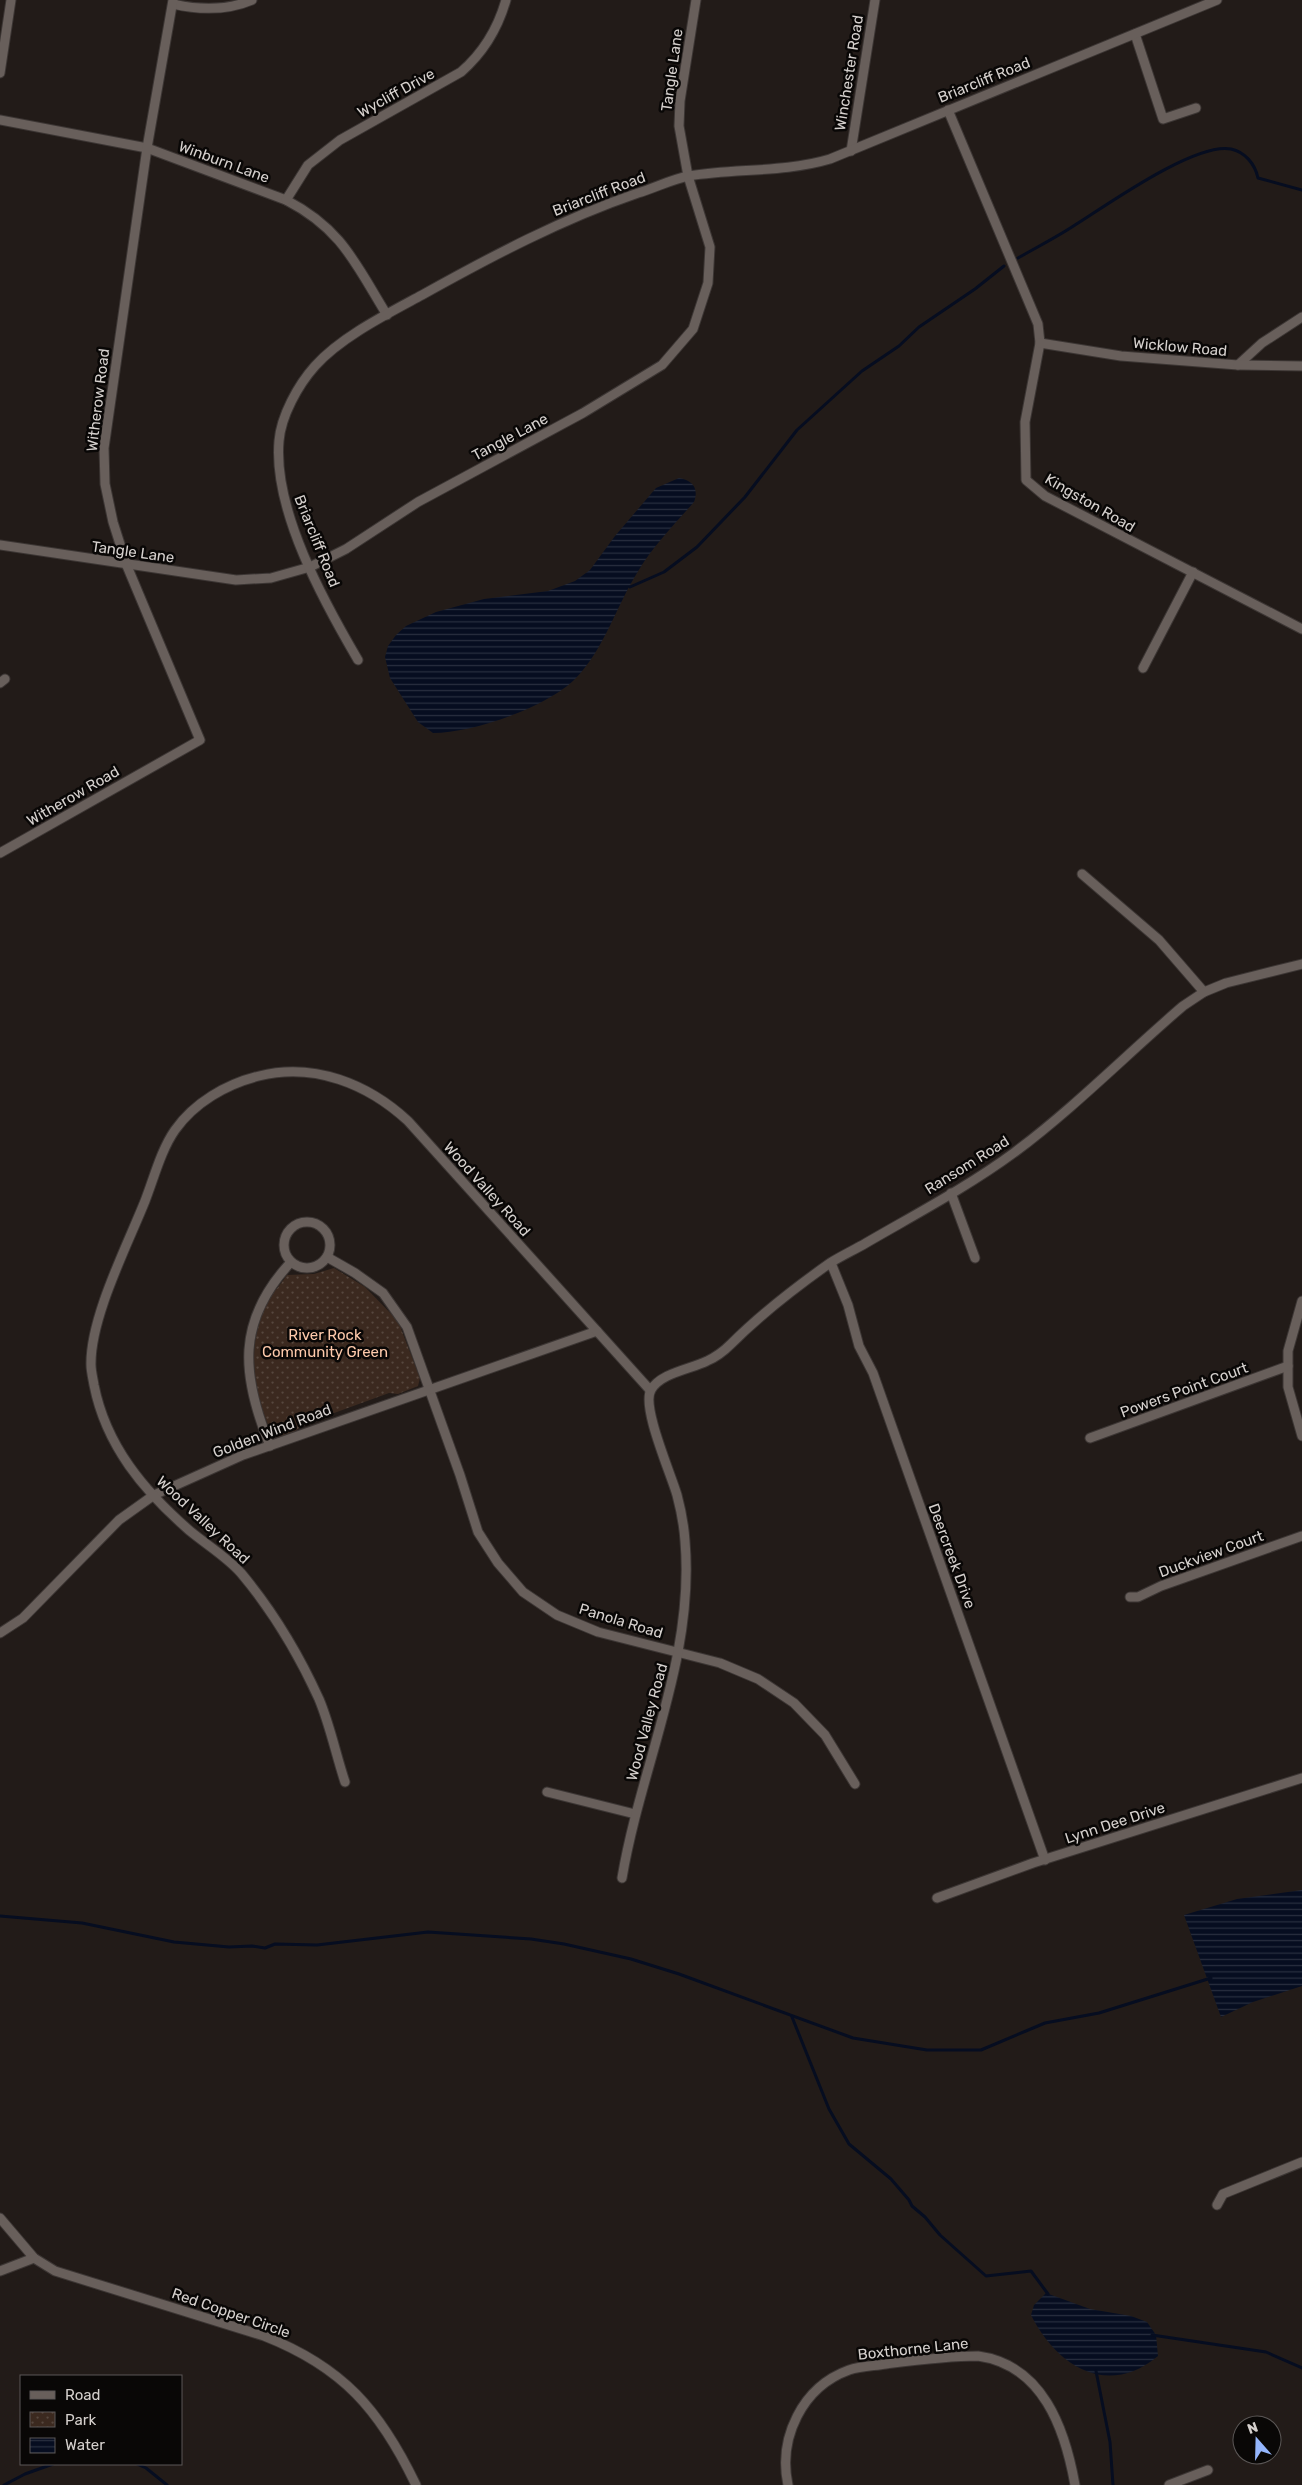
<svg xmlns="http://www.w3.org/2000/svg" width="1302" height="2485" font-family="Rubik,sans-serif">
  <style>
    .park { fill: url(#park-dots) }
    .water { fill: url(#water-rules) }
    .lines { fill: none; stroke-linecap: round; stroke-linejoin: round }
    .stream { stroke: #060d20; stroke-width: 3 }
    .minor-casing { stroke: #3c3634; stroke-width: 11 }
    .minor { stroke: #685f5b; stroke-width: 9 }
    .labels { text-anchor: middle; stroke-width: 5; stroke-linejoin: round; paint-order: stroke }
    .street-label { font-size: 15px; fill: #d5d0cd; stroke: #090706 }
    .park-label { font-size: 15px; fill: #fdc9ab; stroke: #090706 }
  </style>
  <defs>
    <pattern id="park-dots" width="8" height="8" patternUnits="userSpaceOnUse" patternTransform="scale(1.25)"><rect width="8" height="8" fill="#3b291f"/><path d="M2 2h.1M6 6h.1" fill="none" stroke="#56473e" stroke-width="1.8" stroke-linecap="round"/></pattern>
    <pattern id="water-rules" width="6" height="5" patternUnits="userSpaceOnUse" patternTransform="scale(1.25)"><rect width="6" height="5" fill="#060d20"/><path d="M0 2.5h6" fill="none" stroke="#292f3f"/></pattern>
  </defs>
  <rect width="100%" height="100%" fill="#221b18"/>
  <!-- park -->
  <path class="park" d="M 334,1268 L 365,1287 L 398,1321 L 420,1378 L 418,1386 L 398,1394 L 389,1393 L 304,1424 C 295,1432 285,1441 273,1436 C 252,1392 245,1341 270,1297 C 275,1290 282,1283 287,1275 L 314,1274 Z"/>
  <!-- water -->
  <g class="water">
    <path d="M 679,478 C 693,480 699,489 694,502 C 674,525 652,547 637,573 C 616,607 604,649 576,678 C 548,707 473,733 433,733 L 418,722 L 390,678 L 385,657 L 388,646 L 396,635 L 406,626 L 436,612 L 484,599 L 548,591 L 575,581 L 590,570 L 615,536 L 656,488 Z"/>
    <path d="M 1302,1890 L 1302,1986 L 1253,2002 L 1221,2017 L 1184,1915 L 1237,1899 Z"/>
    <path d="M 1046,2293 L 1090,2309 L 1131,2316 L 1147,2322 L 1156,2335 L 1158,2356 C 1108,2398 1057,2367 1031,2315 L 1034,2305 Z"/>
  </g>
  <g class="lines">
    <!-- stream -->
    <g class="stream">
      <path d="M 1018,258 C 1037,247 1057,237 1075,225 C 1107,205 1195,142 1231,149 C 1245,152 1255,164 1258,178 L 1302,190"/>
      <path d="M 630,587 L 664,572 L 697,547 L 745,497 L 797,430 L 862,371 L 899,346 L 919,327 L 975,289 L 1004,266"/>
      <path d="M 0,1916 L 82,1923 L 174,1942 L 229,1947 L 252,1946 L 265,1948 L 275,1944 L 317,1945 L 428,1932 L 531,1939 L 564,1944 L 631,1959 L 679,1974 L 853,2038 L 927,2050 L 981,2050 L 1045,2023 L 1099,2013 L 1211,1978"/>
      <path d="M 792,2017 L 829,2109 L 849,2144 L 891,2179 L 909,2200 L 912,2206 L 925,2217 L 940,2235 L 986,2276 L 1031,2271 L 1048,2294"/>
      <path d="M 1152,2335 L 1266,2352 L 1302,2368"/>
      <path d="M 1096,2371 L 1110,2442 L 1113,2485"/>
      <path d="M 137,2464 L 146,2468 L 167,2485"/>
      <path d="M 4,2485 L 25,2474 L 53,2464"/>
    </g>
    <!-- minor casing -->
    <g class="minor-casing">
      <g id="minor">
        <path d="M 173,4 C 199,10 226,11 252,0"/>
        <path d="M 1135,34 L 1163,119 L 1196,108"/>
        <path d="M 0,73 L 11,0"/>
        <path d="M 948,110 L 1038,324 L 1040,343 L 1025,422 L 1026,480 L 1045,496 L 1302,629"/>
        <path d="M 0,120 L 147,148 L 286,200 C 342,229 355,263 387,315"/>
        <path d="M 851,151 L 875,0"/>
        <path d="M 286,200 L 308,165 L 340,140 L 461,72 C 483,53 498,28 506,0"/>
        <path d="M 1040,343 L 1121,356 L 1238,365 L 1262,343 L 1302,317"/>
        <path d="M 1238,365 L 1302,366"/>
        <path d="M 0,545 L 236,580 L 271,578 L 310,567 L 346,549 L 418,502 L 583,413 L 662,365 L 693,329 L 708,283 L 710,247 L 688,176 L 679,126 L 680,101 L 696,0"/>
        <path d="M 358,660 C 324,602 273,510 279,441 C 281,416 298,385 315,366 C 341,337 387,314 422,295 C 492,256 562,219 638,193 C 655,188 672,179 689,176 C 736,168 783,173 830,159 L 1217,0"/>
        <path d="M 1143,668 L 1193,572"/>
        <path d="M 0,683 L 5,679"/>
        <path d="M 0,853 L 200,740 L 127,566 L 113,522 L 105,484 L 104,448 L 147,148 L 173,0"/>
        <path d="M 1082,874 L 1159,940 L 1204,992"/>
        <path d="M 951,1193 L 975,1258"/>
        <circle cx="307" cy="1245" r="23"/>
        <path d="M 327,1257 L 355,1273 L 383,1293 L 407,1327 L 460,1475 L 478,1532 L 498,1563 L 523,1592 L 557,1615 L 598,1632 L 720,1663 L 758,1679 L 794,1703 L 825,1735 L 855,1784"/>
        <path d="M 831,1263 L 848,1305 L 859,1346 L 873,1373 L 1045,1860"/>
        <path d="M 1302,1301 L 1288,1351 L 1288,1387 L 1302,1436"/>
        <path d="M 1090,1438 L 1288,1366"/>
        <path d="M 270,1446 C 241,1375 236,1321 291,1262"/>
        <path d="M 1130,1597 L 1138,1597 L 1161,1586 L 1302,1536"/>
        <path d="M 0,1633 L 23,1618 L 119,1520 L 154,1495 L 243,1455 L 597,1331"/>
        <path d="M 345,1782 C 336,1755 330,1725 319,1699 C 299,1655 272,1610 241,1573 C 227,1557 207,1545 190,1531 C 144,1491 106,1446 94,1385 C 93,1379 91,1371 91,1365 C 90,1318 127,1246 145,1201 C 154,1178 161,1150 175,1130 C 194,1103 226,1084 259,1076 C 314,1062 368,1084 408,1121 L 650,1390"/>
        <path d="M 547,1792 L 635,1814"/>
        <path d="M 622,1878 C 641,1765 695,1658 685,1541 C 684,1526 681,1510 677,1495 C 671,1474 641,1406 651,1390 C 660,1373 691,1369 707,1361 C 716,1357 724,1351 731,1344 C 760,1315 796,1287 830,1263 C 841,1256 854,1250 866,1243 C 916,1214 969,1186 1015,1152 C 1074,1108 1127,1054 1183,1006 L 1204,992 L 1226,983 L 1302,964"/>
        <path d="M 937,1898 L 1033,1863 L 1302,1778"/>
        <path d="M 1217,2205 L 1223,2194 L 1302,2162"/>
        <path d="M 0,2218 L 34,2258 L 55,2271 L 264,2336 C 343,2367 380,2410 416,2485"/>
        <path d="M 0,2271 L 34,2258"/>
        <path d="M 788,2485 C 778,2438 802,2387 849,2370 C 861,2366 874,2366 886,2364 C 917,2360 947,2356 978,2356 C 1043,2365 1065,2429 1075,2485"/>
        <path d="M 1169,2485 L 1208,2470"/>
      </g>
    </g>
    <!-- minor -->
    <use href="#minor" class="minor"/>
  </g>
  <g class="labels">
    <!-- street labels -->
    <g class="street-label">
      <text transform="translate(672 70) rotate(-82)" y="5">Tangle Lane</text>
      <text transform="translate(849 73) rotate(-81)" y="5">Winchester Road</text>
      <text transform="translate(984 80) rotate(-22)" y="5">Briarcliff Road</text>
      <text transform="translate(396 93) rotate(-29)" y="5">Wycliff Drive</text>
      <text transform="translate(224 162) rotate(20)" y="5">Winburn Lane</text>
      <text transform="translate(599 194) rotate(-21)" y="5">Briarcliff Road</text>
      <text transform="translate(1180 347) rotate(5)" y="5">Wicklow Road</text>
      <text transform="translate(98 400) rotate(-83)" y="5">Witherow Road</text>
      <text transform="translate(510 437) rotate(-28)" y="5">Tangle Lane</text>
      <text transform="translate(1090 503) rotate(30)" y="5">Kingston Road</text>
      <text transform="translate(317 541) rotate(68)" y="5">Briarcliff Road</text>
      <text transform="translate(133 552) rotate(8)" y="5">Tangle Lane</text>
      <text transform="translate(73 796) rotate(-30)" y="5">Witherow Road</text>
      <text transform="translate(967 1165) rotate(-32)" y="5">Ransom Road</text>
      <text transform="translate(487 1189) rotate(48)" y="5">Wood Valley Road</text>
      <text transform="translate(1184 1390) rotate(-20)" y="5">Powers Point Court</text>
      <text transform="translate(272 1431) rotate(-21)" y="5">Golden Wind Road</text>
      <text transform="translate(203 1520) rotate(43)" y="5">Wood Valley Road</text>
      <text transform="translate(1211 1554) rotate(-20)" y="5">Duckview Court</text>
      <text transform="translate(952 1556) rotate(70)" y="5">Deercreek Drive</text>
      <text transform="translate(621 1621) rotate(17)" y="5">Panola Road</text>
      <text transform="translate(647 1722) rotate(-75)" y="5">Wood Valley Road</text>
      <text transform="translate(1115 1823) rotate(-18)" y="5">Lynn Dee Drive</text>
      <text transform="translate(231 2313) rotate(19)" y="5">Red Copper Circle</text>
      <text transform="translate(913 2349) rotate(-6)" y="5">Boxthorne Lane</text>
    </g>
    <!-- park labels -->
    <g class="park-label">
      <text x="325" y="1340">River Rock<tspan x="325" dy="17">Community Green</tspan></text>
    </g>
  </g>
  <!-- legend -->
  <rect x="20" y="2375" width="162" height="90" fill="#090706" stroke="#5b5756"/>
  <rect x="30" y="2391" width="25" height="8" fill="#685f5b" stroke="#5b5756"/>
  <text x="65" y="2400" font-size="15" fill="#d5d0cd">Road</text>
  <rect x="30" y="2412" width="25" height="15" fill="url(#park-dots)" stroke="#5b5756"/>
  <text x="65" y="2425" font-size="15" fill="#d5d0cd">Park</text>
  <rect x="30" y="2438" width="25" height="15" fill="url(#water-rules)" stroke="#5b5756"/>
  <text x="65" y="2450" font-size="15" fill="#d5d0cd">Water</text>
  <!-- north arrow -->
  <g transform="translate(1257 2440) rotate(340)"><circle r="24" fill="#090706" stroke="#5b5756"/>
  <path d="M0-4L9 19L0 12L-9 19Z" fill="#95b6fd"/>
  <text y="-8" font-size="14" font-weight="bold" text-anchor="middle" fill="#d5d0cd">N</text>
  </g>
</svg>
